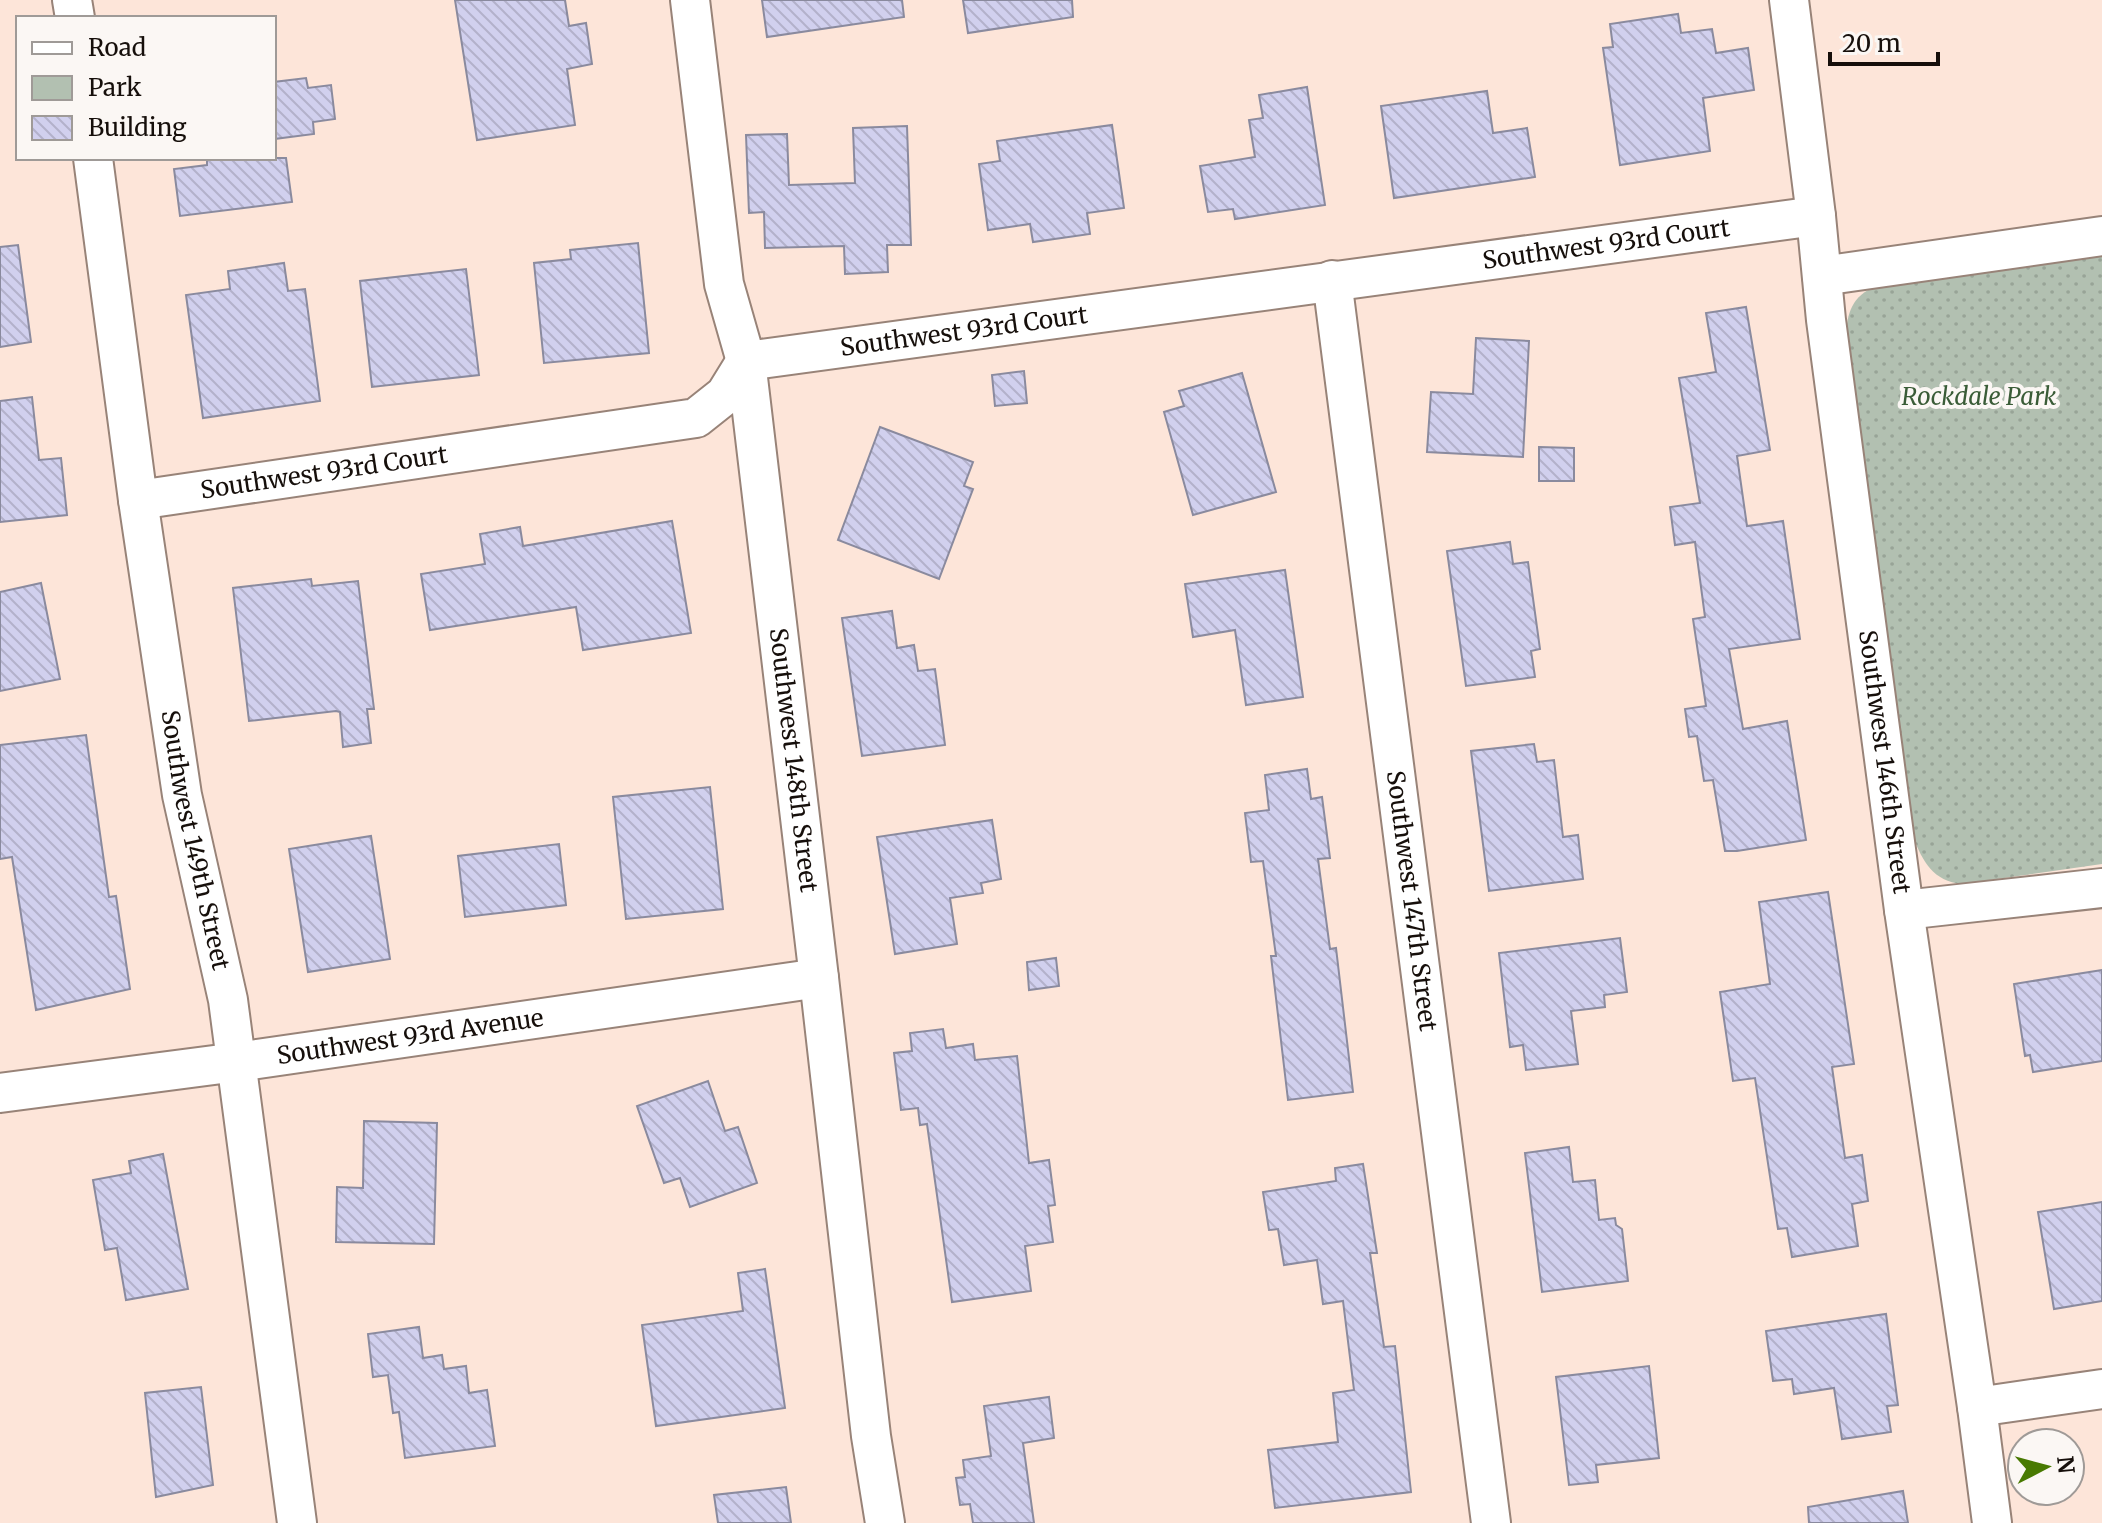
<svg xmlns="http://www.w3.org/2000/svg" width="2102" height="1523" font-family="Merriweather,serif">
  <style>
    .green { fill: url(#green-dots) }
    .building { fill: url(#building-back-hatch); stroke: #8a8a9e; stroke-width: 2 }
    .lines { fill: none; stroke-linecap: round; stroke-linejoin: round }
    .street-casing { stroke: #988378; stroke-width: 42 }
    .street { stroke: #fff; stroke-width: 38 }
    .labels { text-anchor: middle; stroke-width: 8; stroke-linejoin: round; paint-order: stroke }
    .street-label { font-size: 24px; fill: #160f0b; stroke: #fbf7f4 }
    .park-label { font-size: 24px; font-style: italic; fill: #3a5c37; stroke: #fbf7f4 }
  </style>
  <defs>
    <pattern id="green-dots" width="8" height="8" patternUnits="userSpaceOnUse" patternTransform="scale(2)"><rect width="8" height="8" fill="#b2c0b1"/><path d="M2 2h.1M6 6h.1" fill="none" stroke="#98a497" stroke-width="1.8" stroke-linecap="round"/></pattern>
    <pattern id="building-back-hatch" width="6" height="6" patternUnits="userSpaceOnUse" patternTransform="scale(2)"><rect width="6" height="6" fill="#d1d0ee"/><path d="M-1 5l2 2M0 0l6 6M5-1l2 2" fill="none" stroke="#b3b1cb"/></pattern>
  </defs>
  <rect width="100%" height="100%" fill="#fde5d9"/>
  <!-- green -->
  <path class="green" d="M 2102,255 L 2102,864 L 1962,884 C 1933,881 1923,862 1913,837 L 1846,340 C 1846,318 1850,298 1872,288 Z"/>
  <!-- building -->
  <g class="building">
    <path d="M 455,0 L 565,0 L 569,26 L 586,23 L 592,64 L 567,69 L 575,125 L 477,140 Z"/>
    <path d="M 762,0 L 902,0 L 904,17 L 767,37 Z"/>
    <path d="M 963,0 L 1072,0 L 1073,17 L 968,33 Z"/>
    <path d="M 1678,14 L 1681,33 L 1712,29 L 1716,53 L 1748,48 L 1754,90 L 1703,98 L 1710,151 L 1620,165 L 1603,48 L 1613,47 L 1610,24 Z"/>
    <path d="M 306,78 L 308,88 L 331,85 L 335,119 L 313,122 L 314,134 L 274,139 L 274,82 Z"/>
    <path d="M 1307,87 L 1325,205 L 1235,219 L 1233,209 L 1208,212 L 1200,166 L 1255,157 L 1249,120 L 1263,118 L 1259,95 Z"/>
    <path d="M 1487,91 L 1493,133 L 1527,128 L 1535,177 L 1394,198 L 1381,106 Z"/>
    <path d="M 1112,125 L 1124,208 L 1087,213 L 1090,234 L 1033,242 L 1030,224 L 988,230 L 979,164 L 1000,161 L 997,141 Z"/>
    <path d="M 907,126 L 911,245 L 887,245 L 888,272 L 845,274 L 844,246 L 765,248 L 764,212 L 749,213 L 746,135 L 787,134 L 789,185 L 855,183 L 853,128 Z"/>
    <path d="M 207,158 L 286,158 L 292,202 L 180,216 L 174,169 L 207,165 Z"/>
    <path d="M 638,243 L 649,353 L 544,363 L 534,263 L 571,259 L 570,250 Z"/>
    <path d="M 18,245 L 31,342 L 0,347 L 0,247 Z"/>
    <path d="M 284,263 L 288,291 L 305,289 L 320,401 L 203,418 L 186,295 L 230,289 L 228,271 Z"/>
    <path d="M 466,269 L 479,375 L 372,387 L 360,281 Z"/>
    <path d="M 1746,307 L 1770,450 L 1737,456 L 1747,526 L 1783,521 L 1800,639 L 1729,649 L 1743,729 L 1787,721 L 1806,840 L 1737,851 L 1725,851 L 1713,780 L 1704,781 L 1697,736 L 1689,737 L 1685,709 L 1706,706 L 1693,619 L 1705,617 L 1695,542 L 1675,545 L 1670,507 L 1700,503 L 1679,378 L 1716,372 L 1706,313 Z"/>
    <path d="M 1476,338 L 1529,341 L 1523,457 L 1427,452 L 1431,392 L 1473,394 Z"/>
    <path d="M 1024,371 L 1027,403 L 995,406 L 992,375 Z"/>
    <path d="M 1242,373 L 1276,492 L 1193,515 L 1164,412 L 1184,406 L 1179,391 Z"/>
    <path d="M 32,397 L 39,460 L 61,458 L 67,515 L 0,522 L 0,401 Z"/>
    <path d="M 880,427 L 973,462 L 964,486 L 973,489 L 939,579 L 838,540 Z"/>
    <path d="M 1539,447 L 1574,448 L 1574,481 L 1539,481 Z"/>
    <path d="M 672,521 L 691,633 L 583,650 L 576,607 L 430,630 L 421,574 L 485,564 L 480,534 L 520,527 L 523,546 Z"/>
    <path d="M 1510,542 L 1513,564 L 1528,562 L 1540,649 L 1531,651 L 1535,677 L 1466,686 L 1447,551 Z"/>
    <path d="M 1285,570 L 1303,697 L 1246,705 L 1235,630 L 1193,637 L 1185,584 Z"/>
    <path d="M 311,579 L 312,586 L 358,581 L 374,709 L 367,709 L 371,743 L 343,747 L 340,712 L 336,711 L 249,721 L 233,588 Z"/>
    <path d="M 41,583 L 60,679 L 0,691 L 0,592 Z"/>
    <path d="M 892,611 L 897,648 L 914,645 L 918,671 L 935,669 L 945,745 L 862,756 L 842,618 Z"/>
    <path d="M 86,735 L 109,897 L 116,896 L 130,989 L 36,1010 L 12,857 L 0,859 L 0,745 Z"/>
    <path d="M 1534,744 L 1537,762 L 1554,760 L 1563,837 L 1578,835 L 1583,879 L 1489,891 L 1471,751 Z"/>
    <path d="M 1307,769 L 1311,799 L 1322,797 L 1330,858 L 1318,859 L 1330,949 L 1336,948 L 1353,1092 L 1288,1100 L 1271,956 L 1276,956 L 1263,861 L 1251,862 L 1245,813 L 1269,810 L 1265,775 Z"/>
    <path d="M 710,787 L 723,909 L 626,919 L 613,797 Z"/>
    <path d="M 992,820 L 1001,879 L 981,883 L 983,893 L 950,898 L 957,944 L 895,954 L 877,837 Z"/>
    <path d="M 371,836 L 390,959 L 308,972 L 289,849 Z"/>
    <path d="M 559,844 L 566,905 L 465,917 L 458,856 Z"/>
    <path d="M 1828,892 L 1854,1064 L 1832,1067 L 1845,1158 L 1862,1155 L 1868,1201 L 1852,1204 L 1858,1246 L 1792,1257 L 1787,1228 L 1778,1229 L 1755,1078 L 1733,1081 L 1720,992 L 1770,984 L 1759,902 Z"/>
    <path d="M 1620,938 L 1627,992 L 1604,995 L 1605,1007 L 1571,1011 L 1578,1064 L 1526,1070 L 1523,1045 L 1510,1047 L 1499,953 Z"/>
    <path d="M 1056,958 L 1059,986 L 1029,990 L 1027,962 Z"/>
    <path d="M 2102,970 L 2102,1061 L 2033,1072 L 2030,1055 L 2025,1056 L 2014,984 Z"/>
    <path d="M 943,1029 L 946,1048 L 973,1044 L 975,1060 L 1017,1056 L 1029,1163 L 1049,1160 L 1055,1205 L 1048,1206 L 1053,1242 L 1025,1246 L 1031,1291 L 952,1302 L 927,1124 L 920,1125 L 918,1108 L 901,1110 L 894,1053 L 912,1051 L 910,1033 Z"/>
    <path d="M 708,1081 L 725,1131 L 738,1127 L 757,1183 L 690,1207 L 680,1178 L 664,1183 L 637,1106 Z"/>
    <path d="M 364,1121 L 437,1123 L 434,1244 L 336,1242 L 337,1187 L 363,1188 Z"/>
    <path d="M 1569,1147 L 1573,1182 L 1595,1180 L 1599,1220 L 1615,1218 L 1616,1225 L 1622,1229 L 1628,1281 L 1542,1292 L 1525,1153 Z"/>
    <path d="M 163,1154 L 188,1289 L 126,1300 L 117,1248 L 105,1250 L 93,1180 L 131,1173 L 129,1161 Z"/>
    <path d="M 1363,1164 L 1377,1253 L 1370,1253 L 1384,1347 L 1395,1346 L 1411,1492 L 1275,1508 L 1268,1450 L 1338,1442 L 1333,1393 L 1354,1390 L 1343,1301 L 1323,1304 L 1317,1260 L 1284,1265 L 1278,1229 L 1269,1230 L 1263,1192 L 1336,1181 L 1335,1168 Z"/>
    <path d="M 2102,1202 L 2102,1301 L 2054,1309 L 2038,1212 Z"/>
    <path d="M 765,1269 L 785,1408 L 656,1426 L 642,1325 L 743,1311 L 738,1273 Z"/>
    <path d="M 1886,1314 L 1898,1405 L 1887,1406 L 1891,1432 L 1842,1439 L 1834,1388 L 1794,1394 L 1792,1379 L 1773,1381 L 1766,1331 Z"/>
    <path d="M 419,1327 L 423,1358 L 442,1355 L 444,1369 L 466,1366 L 469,1393 L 487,1390 L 495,1446 L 405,1458 L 399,1412 L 393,1413 L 388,1375 L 373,1377 L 368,1334 Z"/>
    <path d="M 1649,1366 L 1659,1458 L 1596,1465 L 1598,1482 L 1569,1485 L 1556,1377 Z"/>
    <path d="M 201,1387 L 213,1485 L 156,1497 L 145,1393 Z"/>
    <path d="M 1049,1397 L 1054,1438 L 1023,1443 L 1034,1523 L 973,1523 L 970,1504 L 960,1505 L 956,1478 L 965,1477 L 963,1460 L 991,1456 L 984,1406 Z"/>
    <path d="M 786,1487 L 791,1523 L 718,1523 L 714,1495 Z"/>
    <path d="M 1903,1491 L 1908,1523 L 1809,1523 L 1808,1507 Z"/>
  </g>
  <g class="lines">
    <!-- street casing -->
    <g class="street-casing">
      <g id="street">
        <path d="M 72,0 L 75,18"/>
        <path id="s1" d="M 690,0 L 724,284 L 746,361 L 819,978 L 871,1436 L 885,1523"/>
        <path id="s2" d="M 1789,0 L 1816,216 L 1826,320 L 1904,910 L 1977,1407 L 1992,1523"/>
        <path id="s3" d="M 93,158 L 138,500 L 182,795 L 228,1000 L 297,1523"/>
        <path d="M 1822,276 L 2102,236"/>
        <path id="s4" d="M 1332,280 L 1491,1523"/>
        <path id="s5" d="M 746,361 L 1816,216"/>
        <path id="s6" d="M 138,500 L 696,418 L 725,395 L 746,361"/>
        <path d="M 1904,910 L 2102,888"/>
        <path id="s7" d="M 0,1093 L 237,1062 L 819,978"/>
        <path d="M 1977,1407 L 2102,1389"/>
      </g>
    </g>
    <!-- street -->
    <use href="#street" class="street"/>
  </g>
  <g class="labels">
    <!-- street labels -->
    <g class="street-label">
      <text dy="8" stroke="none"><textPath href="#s5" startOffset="868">Southwest 93rd Court</textPath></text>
      <text dy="8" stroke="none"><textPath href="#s5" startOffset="220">Southwest 93rd Court</textPath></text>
      <text dy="8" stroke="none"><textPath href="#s6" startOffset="188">Southwest 93rd Court</textPath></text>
      <text dy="8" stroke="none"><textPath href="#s1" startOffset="768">Southwest 148th Street</textPath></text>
      <text dy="8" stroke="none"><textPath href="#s2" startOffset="768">Southwest 146th Street</textPath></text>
      <text dy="8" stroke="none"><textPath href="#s3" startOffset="690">Southwest 149th Street</textPath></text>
      <text dy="8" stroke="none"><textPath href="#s4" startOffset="626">Southwest 147th Street</textPath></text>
      <text dy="8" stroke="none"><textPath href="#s7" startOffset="414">Southwest 93rd Avenue</textPath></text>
    </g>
    <!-- park labels -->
    <g class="park-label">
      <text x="1979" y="405">Rockdale Park</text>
    </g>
  </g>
  <!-- legend -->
  <rect x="16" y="16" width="260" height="144" fill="#fbf7f4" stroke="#9f9a97" stroke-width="2"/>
  <rect x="32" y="42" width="40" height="12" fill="#ffffff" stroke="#9f9a97" stroke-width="2"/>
  <text x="88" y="56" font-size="24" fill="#160f0b">Road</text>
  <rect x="32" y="76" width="40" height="24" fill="#b2c0b1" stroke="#9f9a97" stroke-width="2"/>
  <text x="88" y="96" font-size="24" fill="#160f0b">Park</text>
  <rect x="32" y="116" width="40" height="24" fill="url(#building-back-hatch)" stroke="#9f9a97" stroke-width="2"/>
  <text x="88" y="136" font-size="24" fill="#160f0b">Building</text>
  <!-- north arrow -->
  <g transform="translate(2046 1467) rotate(84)"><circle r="38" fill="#fbf7f4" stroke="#9f9a97" stroke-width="2"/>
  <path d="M0-6L14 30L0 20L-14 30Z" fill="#487901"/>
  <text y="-12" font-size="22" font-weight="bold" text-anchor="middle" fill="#160f0b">N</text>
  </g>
  <!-- scale -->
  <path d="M1830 52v12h108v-12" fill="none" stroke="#160f0b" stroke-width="4"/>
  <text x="1842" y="52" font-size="24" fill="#160f0b" stroke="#fbf7f4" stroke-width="6" paint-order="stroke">20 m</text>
</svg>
